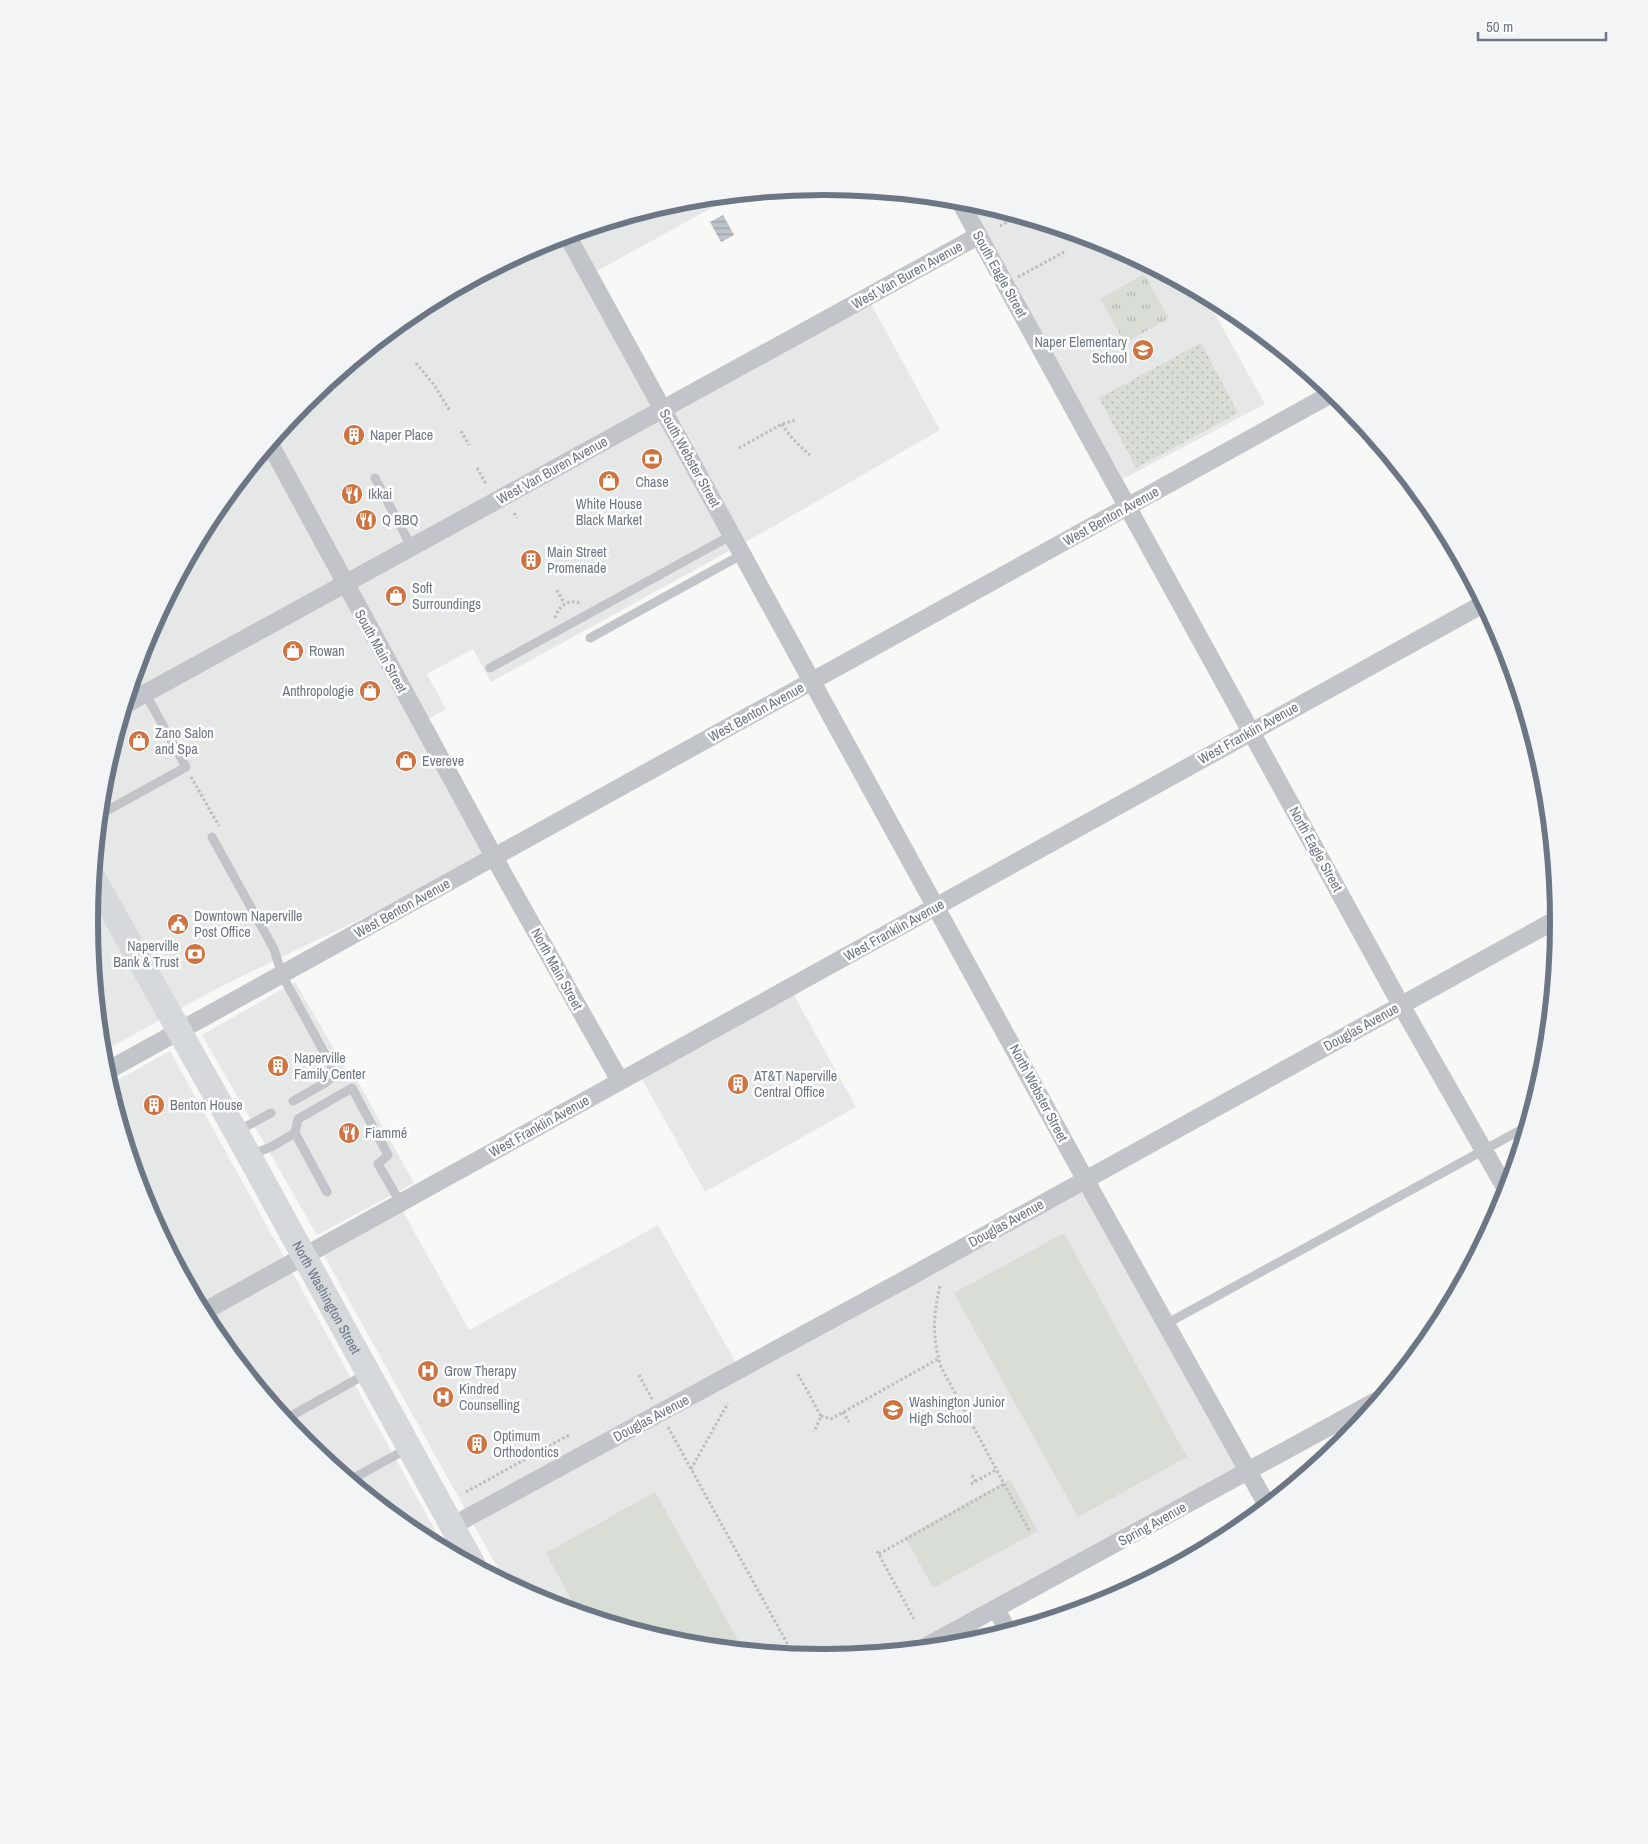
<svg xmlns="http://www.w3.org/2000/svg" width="1648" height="1844" font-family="'Archivo Narrow',sans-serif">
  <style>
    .built { fill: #e6e7e7 }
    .grass { fill: url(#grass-dots) }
    .park { fill: url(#park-tufts) }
    .pitch { fill: #d8ddd6 }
    .water { fill: url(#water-rules) }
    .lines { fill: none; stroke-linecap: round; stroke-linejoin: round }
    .path { stroke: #bbbdc0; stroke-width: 3; stroke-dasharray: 2.5 2.5; stroke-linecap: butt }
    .service { stroke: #c1c4c8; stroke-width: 9 }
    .minor { stroke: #c1c4c8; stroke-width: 18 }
    .secondary { stroke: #d6d9dc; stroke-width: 25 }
    .labels { text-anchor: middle; stroke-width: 5; stroke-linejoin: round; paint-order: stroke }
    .street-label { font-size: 14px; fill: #6c7684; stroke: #fff }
    .poi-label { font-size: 14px; fill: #6c7684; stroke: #fff; text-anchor: start }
    .rim { fill: none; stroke: #6c7684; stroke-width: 6 }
  </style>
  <defs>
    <pattern id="grass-dots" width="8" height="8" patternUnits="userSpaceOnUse" patternTransform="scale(1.25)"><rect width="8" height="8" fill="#d8ddd6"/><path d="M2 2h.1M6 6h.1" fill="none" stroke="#b3b8b3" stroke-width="1.8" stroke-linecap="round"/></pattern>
    <pattern id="park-tufts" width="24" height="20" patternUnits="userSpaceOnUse" patternTransform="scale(1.25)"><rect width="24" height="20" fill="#d8ddd6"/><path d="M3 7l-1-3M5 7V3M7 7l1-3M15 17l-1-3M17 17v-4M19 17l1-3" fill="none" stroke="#b3b8b3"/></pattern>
    <pattern id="water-rules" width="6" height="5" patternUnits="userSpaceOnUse" patternTransform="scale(1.25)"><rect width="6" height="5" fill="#bbc2c8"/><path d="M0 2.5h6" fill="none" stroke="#9ca2a8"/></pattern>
  </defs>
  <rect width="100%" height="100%" fill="#f8f8f7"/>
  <!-- built -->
  <g class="built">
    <path d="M 735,195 L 590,275 L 663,409 L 865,293 L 940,430 L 762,533 L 491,682 L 473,649 L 427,674 L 446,709 L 421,723 L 493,855 L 218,988 L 102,1052 L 89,922 L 103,778 L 145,640 L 213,513 L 304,402 L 416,311 L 543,243 L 681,201 Z"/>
    <path d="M 969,201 L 1106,243 L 1205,296 L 1265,404 L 1123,479 Z"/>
    <path d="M 295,982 L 353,1081 L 357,1080 L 414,1183 L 317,1235 L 202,1035 Z"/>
    <path d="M 791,990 L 856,1107 L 705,1192 L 639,1074 Z"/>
    <path d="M 170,1051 L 446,1550 L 415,1533 L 304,1442 L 213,1330 L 145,1203 L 109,1085 Z"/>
    <path d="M 1088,1181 L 1247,1474 L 929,1647 L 824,1657 L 680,1643 L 542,1601 L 505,1581 L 321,1250 L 401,1208 L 469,1330 L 658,1225 L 740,1370 Z"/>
  </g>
  <!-- grass -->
  <path class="grass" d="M 1201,343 L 1238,413 L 1136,468 L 1099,398 Z"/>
  <!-- park -->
  <path class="park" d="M 1144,274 L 1169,318 L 1125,343 L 1100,299 Z"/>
  <!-- pitch -->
  <g class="pitch">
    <path d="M 1064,1233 L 1187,1457 L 1078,1517 L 954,1293 Z"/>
    <path d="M 1010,1479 L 1038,1531 L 933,1588 L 905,1537 Z"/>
    <path d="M 655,1492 L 743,1649 L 680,1643 L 578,1612 L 546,1553 Z"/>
  </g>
  <!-- water -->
  <path class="water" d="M 723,215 L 734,235 L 721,242 L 710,222 Z"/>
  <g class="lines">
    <!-- path -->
    <g class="path">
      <path d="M 1000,226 L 1018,216"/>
      <path d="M 1018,277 L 1066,251"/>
      <path d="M 416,363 L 434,385 L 450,411"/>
      <path d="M 782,424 C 789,436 799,446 810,455"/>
      <path d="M 461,431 L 469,445"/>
      <path d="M 739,448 L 782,424 L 796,420"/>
      <path d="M 477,468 L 486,484"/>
      <path d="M 514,513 L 517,518"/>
      <path d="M 557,590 L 564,603"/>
      <path d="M 555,618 C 559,605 569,598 582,604"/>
      <path d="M 191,777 L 219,826"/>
      <path d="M 940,1286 C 933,1315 932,1338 941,1367 L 1029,1530"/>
      <path d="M 798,1374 L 821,1416 L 814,1432"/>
      <path d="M 639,1375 L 652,1399"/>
      <path d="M 843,1412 L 849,1422"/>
      <path d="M 821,1416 L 831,1419 L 938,1359"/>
      <path d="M 668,1427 L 793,1654"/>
      <path d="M 691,1469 L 728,1403"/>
      <path d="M 972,1475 L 976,1482"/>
      <path d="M 971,1484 L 996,1470"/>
      <path d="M 466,1492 L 569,1435"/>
      <path d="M 877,1551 L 914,1619"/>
      <path d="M 879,1554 L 1004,1484"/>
    </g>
    <!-- service -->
    <g class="service">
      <path d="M 254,463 L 274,452"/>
      <path d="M 375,478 L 411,546"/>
      <path d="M 590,638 L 743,554"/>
      <path d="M 490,668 L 732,535"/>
      <path d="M 99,815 L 186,767 L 145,693"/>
      <path d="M 212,837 L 274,949 L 282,975 L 331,1065 L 333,1076 L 325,1083 L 293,1101"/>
      <path d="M 236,1132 L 271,1113"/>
      <path d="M 250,1155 L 271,1147 L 295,1133"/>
      <path d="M 327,1192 L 295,1133 L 298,1119 L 352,1088 L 388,1155 L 378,1164 L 400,1202"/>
      <path d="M 1166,1324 L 1526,1127"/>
      <path d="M 306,1443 L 291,1416 L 366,1374"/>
      <path d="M 350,1480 L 407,1449"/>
    </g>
    <!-- minor -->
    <g class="minor">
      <path d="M 959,200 L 1401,1005 L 1507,1191"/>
      <path d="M 567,235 L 1085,1179 L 1267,1505"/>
      <path d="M 270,444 L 505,877 L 620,1081"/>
      <path d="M 126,704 L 978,236"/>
      <path d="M 105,1072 L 1333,393"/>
      <path d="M 203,1312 L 1483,604"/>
      <path d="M 452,1526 L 906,1279 L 1559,918"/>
      <path d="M 996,1609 L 1008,1631"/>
      <path d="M 925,1647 L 1378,1400"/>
    </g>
    <!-- secondary -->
    <path class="secondary" id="s1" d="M 93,877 L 236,1132 L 473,1564"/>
  </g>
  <!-- icons -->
  <defs>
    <g id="school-disc" transform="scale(1.125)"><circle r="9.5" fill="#ce7442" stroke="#fff"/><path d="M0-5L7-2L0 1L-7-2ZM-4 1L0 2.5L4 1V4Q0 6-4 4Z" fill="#fff"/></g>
    <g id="building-disc" transform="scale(1.125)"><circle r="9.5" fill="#ce7442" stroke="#fff"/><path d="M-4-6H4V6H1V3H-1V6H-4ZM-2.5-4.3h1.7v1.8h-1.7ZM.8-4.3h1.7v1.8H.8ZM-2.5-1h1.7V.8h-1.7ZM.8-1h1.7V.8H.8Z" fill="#fff"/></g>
    <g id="bank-disc" transform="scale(1.125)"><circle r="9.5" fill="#ce7442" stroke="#fff"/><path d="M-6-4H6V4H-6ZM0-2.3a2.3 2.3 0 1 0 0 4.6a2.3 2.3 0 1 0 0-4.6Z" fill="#fff"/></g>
    <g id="shop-disc" transform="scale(1.125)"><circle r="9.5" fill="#ce7442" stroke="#fff"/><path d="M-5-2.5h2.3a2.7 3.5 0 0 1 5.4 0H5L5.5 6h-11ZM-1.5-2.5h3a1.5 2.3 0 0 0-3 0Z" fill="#fff"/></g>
    <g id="restaurant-disc" transform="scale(1.125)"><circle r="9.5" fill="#ce7442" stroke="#fff"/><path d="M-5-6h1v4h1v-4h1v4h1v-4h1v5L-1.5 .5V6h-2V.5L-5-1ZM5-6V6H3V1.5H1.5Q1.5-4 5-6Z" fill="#fff"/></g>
    <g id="civic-disc" transform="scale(1.125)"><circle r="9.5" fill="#ce7442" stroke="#fff"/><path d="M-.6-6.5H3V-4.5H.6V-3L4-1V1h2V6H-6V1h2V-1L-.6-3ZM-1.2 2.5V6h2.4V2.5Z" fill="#fff"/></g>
    <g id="hospital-disc" transform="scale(1.125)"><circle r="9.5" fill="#ce7442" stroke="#fff"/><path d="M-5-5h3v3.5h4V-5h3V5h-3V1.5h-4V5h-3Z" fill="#fff"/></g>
  </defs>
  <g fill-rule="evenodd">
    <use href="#school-disc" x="1143" y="350"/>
    <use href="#building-disc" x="354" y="435"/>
    <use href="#bank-disc" x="652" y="459"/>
    <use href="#shop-disc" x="609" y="481"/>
    <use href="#restaurant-disc" x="352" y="494"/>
    <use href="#restaurant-disc" x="366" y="520"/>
    <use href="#building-disc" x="531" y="560"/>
    <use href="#shop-disc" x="396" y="596"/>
    <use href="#shop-disc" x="293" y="651"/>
    <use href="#shop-disc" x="370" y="691"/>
    <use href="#shop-disc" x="139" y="741"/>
    <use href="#shop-disc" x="406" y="761"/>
    <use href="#civic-disc" x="178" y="924"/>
    <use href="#bank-disc" x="195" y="954"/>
    <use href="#building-disc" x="278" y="1066"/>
    <use href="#building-disc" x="738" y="1084"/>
    <use href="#building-disc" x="154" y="1105"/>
    <use href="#restaurant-disc" x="349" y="1133"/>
    <use href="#hospital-disc" x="428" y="1371"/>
    <use href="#hospital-disc" x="443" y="1397"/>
    <use href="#school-disc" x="893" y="1410"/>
    <use href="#building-disc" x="477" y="1444"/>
  </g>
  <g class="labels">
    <!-- street labels -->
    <g class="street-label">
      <text transform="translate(1000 274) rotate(61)" y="5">South Eagle Street</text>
      <text transform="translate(907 275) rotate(-29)" y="5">West Van Buren Avenue</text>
      <text transform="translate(690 458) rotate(61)" y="5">South Webster Street</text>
      <text transform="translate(552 470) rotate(-29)" y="5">West Van Buren Avenue</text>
      <text transform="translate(1111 516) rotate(-29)" y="5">West Benton Avenue</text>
      <text transform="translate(381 651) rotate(61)" y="5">South Main Street</text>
      <text transform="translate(756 712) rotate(-29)" y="5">West Benton Avenue</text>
      <text transform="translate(1248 733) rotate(-29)" y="5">West Franklin Avenue</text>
      <text transform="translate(1316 849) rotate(61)" y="5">North Eagle Street</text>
      <text transform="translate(402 908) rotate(-29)" y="5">West Benton Avenue</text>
      <text transform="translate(894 930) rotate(-29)" y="5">West Franklin Avenue</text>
      <text transform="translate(557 969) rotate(61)" y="5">North Main Street</text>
      <text transform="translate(1361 1027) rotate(-29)" y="5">Douglas Avenue</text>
      <text transform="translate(1039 1093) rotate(62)" y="5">North Webster Street</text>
      <text transform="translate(539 1126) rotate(-29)" y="5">West Franklin Avenue</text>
      <text transform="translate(1006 1223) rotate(-29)" y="5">Douglas Avenue</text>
      <text dy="5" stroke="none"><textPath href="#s1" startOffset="481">North Washington Street</textPath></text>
      <text transform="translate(651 1418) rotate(-28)" y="5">Douglas Avenue</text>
      <text transform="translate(1152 1524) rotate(-29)" y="5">Spring Avenue</text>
    </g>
    <!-- poi labels -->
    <g class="poi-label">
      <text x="1127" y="347" text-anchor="end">Naper Elementary<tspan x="1127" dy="16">School</tspan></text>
      <text x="370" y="440">Naper Place</text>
      <text x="652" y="487" text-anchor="middle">Chase</text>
      <text x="368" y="499">Ikkai</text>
      <text x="609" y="509" text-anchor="middle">White House<tspan x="609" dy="16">Black Market</tspan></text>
      <text x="382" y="525">Q BBQ</text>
      <text x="547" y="557">Main Street<tspan x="547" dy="16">Promenade</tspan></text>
      <text x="412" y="593">Soft<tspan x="412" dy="16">Surroundings</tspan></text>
      <text x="309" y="656">Rowan</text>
      <text x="354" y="696" text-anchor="end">Anthropologie</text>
      <text x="155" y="738">Zano Salon<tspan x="155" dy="16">and Spa</tspan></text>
      <text x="422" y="766">Evereve</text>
      <text x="194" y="921">Downtown Naperville<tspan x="194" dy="16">Post Office</tspan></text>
      <text x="179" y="951" text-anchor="end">Naperville<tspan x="179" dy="16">Bank &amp; Trust</tspan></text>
      <text x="294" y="1063">Naperville<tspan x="294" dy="16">Family Center</tspan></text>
      <text x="754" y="1081">AT&amp;T Naperville<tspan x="754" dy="16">Central Office</tspan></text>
      <text x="170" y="1110">Benton House</text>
      <text x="365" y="1138">Fiammé</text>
      <text x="444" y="1376">Grow Therapy</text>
      <text x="459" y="1394">Kindred<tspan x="459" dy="16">Counselling</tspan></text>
      <text x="909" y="1407">Washington Junior<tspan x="909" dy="16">High School</tspan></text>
      <text x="493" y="1441">Optimum<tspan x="493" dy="16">Orthodontics</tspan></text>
    </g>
  </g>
  <!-- crop -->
  <path d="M0 0H1648V1844H0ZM824 195H824A726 726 0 0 1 1550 921V923A726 726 0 0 1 824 1649H824A726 726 0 0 1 98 923V921A726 726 0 0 1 824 195Z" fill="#f3f4f5" fill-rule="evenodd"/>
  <path class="rim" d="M824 195H824A726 726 0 0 1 1550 921V923A726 726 0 0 1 824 1649H824A726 726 0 0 1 98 923V921A726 726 0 0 1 824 195Z"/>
  <!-- scale -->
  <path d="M1478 32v8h128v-8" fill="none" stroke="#6c7684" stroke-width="2.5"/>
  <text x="1486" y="32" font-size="15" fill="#6c7684" stroke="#ffffff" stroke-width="4" paint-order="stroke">50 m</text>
</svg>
